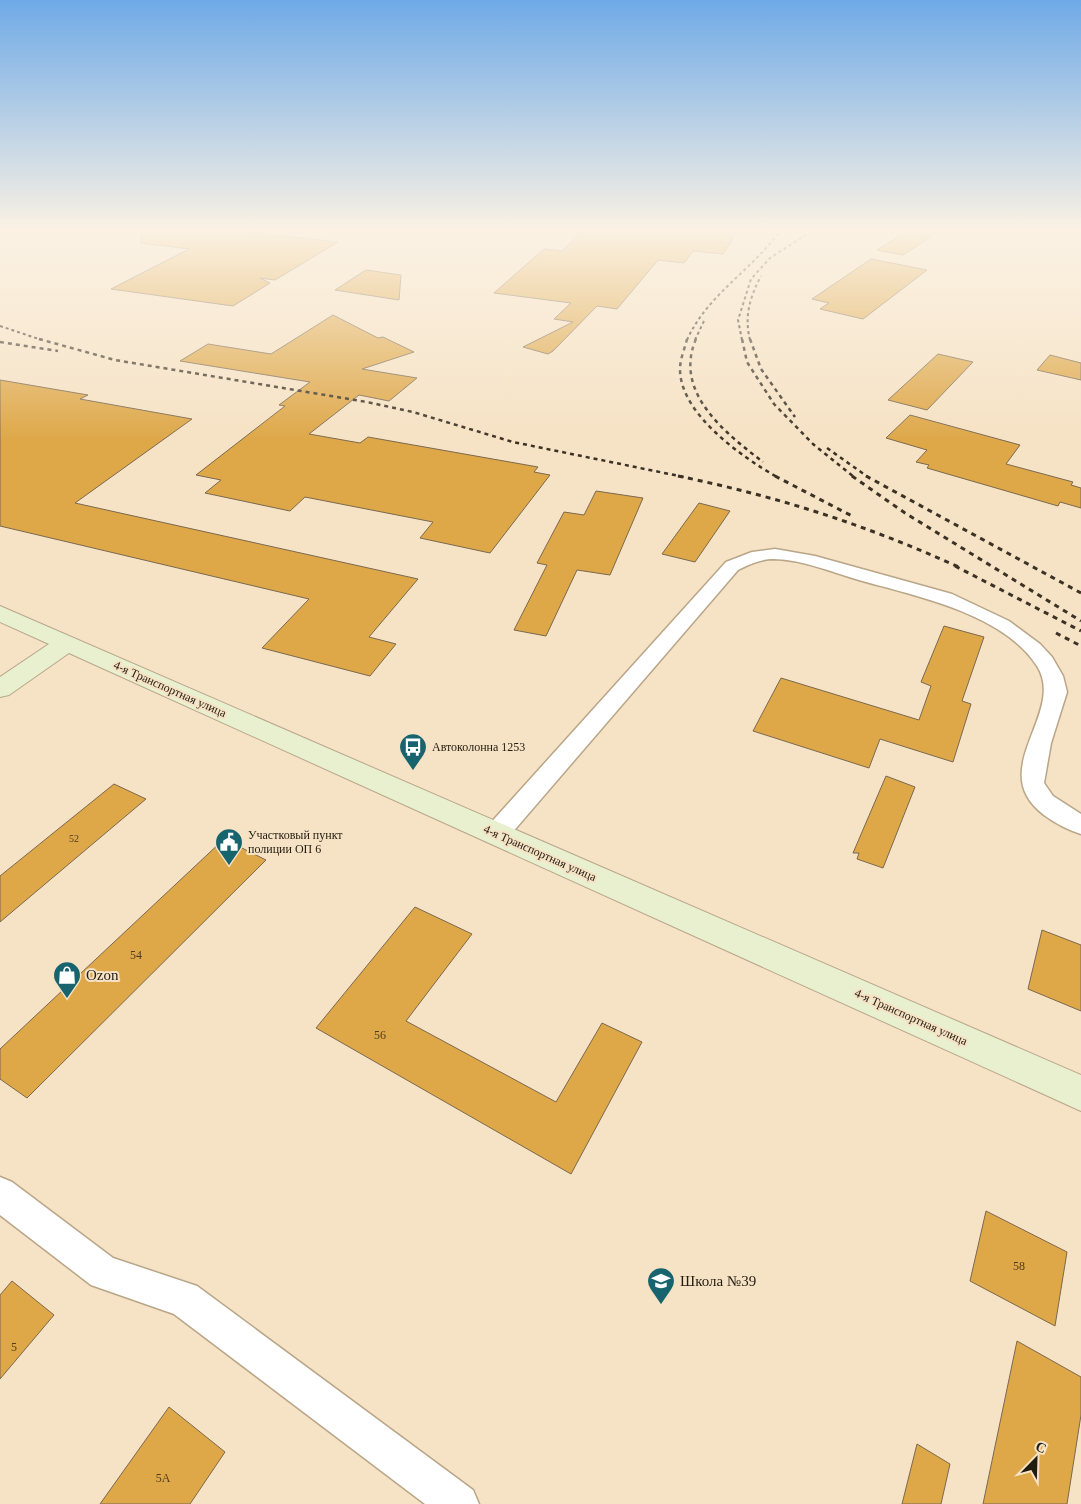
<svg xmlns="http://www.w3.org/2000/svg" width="1081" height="1504" font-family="Georgia,serif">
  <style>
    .building { fill: #dea748; stroke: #7b694e }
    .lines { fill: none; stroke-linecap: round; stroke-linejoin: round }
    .minor-casing { stroke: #b9a689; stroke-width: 3 }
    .secondary-casing { stroke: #b9a689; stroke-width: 2 }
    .minor { fill: #fff; fill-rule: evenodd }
    .secondary { fill: #e8f0d0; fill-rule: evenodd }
    .rail-far2 { stroke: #3b3225; stroke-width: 2; stroke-dasharray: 3 3; stroke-linecap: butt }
    .rail-far1 { stroke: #3b3225; stroke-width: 2.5; stroke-dasharray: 4 4; stroke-linecap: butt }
    .rail { stroke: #3b3225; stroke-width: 3; stroke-dasharray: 5 5; stroke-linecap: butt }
    .labels { text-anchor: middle; stroke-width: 4; stroke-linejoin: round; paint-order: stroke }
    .number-label { font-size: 10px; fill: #513e1e }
    .street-label { font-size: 12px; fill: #221b10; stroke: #f6e2c4 }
    .poi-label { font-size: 12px; fill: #221b10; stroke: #f6e2c4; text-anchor: start }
    .near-number-label { font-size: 12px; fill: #513e1e }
    .near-poi-label { font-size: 15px; fill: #221b10; stroke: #f6e2c4; text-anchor: start }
  </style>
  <rect width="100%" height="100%" fill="#f6e2c4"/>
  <!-- building -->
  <g class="building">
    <path d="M 142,232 L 252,232 L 338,242 L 275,280 L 260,278 L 270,283 L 233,306 L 111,289 L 189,249 L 141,243 Z"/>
    <path d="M 578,232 L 737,232 L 723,254 L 693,251 L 684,263 L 658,260 L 617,309 L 597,306 L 553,351 L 548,354 L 523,347 L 573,322 L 554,319 L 571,303 L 494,293 L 544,249 L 562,251 L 578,236 Z"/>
    <path d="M 906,232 L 938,232 L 903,255 L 877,250 Z"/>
    <path d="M 871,259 L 927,270 L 863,319 L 820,309 L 829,303 L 812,299 Z"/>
    <path d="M 366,270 L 401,275 L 399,300 L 335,290 Z"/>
    <path d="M 333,315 L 378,338 L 383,337 L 414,352 L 362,369 L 417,378 L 389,401 L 359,395 L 309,434 L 360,443 L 368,437 L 538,467 L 534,472 L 550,475 L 490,553 L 420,538 L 433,522 L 305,497 L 290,511 L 205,493 L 221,480 L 196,475 L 285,406 L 279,405 L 310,382 L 180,361 L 208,344 L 271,354 Z"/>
    <path d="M 938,354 L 973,362 L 927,410 L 888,400 Z"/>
    <path d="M 1050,355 L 1081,363 L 1081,380 L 1037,370 Z"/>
    <path d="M 0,380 L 88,395 L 80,399 L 192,419 L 75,503 L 418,579 L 369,637 L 396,644 L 370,676 L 262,648 L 309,599 L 0,526 Z"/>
    <path d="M 910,415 L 1020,445 L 1006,464 L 1073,482 L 1071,485 L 1081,488 L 1081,508 L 1060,502 L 1058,506 L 927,468 L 929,465 L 916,462 L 927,450 L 886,438 Z"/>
    <path d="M 596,491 L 643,498 L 610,575 L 577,570 L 546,636 L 514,630 L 547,565 L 537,563 L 564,512 L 584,515 Z"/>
    <path d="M 699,503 L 730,511 L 695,562 L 662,554 Z"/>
    <path d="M 944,626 L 984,637 L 962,701 L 971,704 L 953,762 L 880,739 L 869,768 L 753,731 L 781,678 L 919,720 L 931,686 L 921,682 Z"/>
    <path d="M 886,776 L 915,787 L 883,868 L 857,859 L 859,853 L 853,853 Z"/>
    <path d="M 114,784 L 146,799 L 0,922 L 0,876 Z"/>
    <path d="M 224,839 L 266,860 L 27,1098 L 0,1079 L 0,1049 Z"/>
    <path d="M 415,907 L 472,934 L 406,1021 L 556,1102 L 602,1023 L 642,1042 L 571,1174 L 316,1028 Z"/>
    <path d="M 1042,930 L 1081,945 L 1081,1011 L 1028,989 Z"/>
    <path d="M 986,1211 L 1067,1252 L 1055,1326 L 970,1281 Z"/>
    <path d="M 12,1281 L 54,1315 L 0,1379 L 0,1295 Z"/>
    <path d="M 1017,1341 L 1081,1377 L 1081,1415 L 1067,1504 L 983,1504 Z"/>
    <path d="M 169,1407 L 225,1452 L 190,1504 L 100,1504 Z"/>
    <path d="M 917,1444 L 950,1464 L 941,1504 L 902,1504 Z"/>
  </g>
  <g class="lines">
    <!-- minor casing -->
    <g class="minor-casing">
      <g id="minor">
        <path d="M 775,549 L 815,556 L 952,594 L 1009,621 L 1040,644 L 1052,657 L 1063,676 L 1067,692 L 1051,743 L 1044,783 L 1053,796 L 1081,814 L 1081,834 C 1068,830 1055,823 1044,815 C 984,770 1067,713 1037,666 C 1003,613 915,596 859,580 C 831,572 804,560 774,559 C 761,559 750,564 738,570 L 505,841 L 496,843 L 487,841 L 484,834 L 487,827 L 726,562 L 752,552 Z"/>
        <path d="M 0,1177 L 12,1182 L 113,1258 L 197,1286 L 473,1490 L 479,1504 L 425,1504 L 174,1314 L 91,1285 L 0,1215 Z"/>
      </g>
    </g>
    <!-- secondary casing -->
    <g class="secondary-casing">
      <path id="secondary" d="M 0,606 L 1081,1075 L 1081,1111 L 69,653 L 9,695 L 0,697 L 0,677 L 49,644 L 0,622 Z"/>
    </g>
    <!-- minor -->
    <use href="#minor" class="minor"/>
    <!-- secondary -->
    <use href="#secondary" class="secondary"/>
    <!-- rail-far2 -->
    <g class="rail-far2">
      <path d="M 0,326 L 42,340"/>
      <path d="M 687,340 C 707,295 751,271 779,232"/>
      <path d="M 695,340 L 704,321"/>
      <path d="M 742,340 L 738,320 L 751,279 L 770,258 L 810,232"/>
      <path d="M 750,340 C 744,316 750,297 761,276"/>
    </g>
    <!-- rail-far1 -->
    <g class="rail-far1">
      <path d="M 39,339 L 115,360 L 367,402 L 413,412 L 513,442 L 684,477"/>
      <path d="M 687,339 C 685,348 680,359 680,369 C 680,414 742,457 777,477"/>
      <path d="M 696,339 C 673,392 725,433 763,462"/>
      <path d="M 742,339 L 747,362 L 774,404 L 813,444 L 854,477"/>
      <path d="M 750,339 L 761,369 L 795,417"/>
      <path d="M 0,342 L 58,351"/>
      <path d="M 827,448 L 868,477"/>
    </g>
    <!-- rail -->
    <g class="rail">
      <path d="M 678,476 C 780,497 866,525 961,568"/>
      <path d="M 775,476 L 852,516"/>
      <path d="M 852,476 L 905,513 L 1081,621"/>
      <path d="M 866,476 L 1081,593"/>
      <path d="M 955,566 L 1081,631"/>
      <path d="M 1056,633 L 1081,646"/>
    </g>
  </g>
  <!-- sky -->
  <linearGradient id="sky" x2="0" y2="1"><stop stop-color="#6faae7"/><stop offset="0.52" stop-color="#fbf2e4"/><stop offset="1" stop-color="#fbf2e4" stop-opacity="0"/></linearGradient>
  <rect width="1081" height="442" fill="url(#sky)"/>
  <!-- icons -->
  <defs>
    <g id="bus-pin" transform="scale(1.4375)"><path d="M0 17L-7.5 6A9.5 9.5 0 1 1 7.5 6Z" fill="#18646e" stroke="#f6e2c4"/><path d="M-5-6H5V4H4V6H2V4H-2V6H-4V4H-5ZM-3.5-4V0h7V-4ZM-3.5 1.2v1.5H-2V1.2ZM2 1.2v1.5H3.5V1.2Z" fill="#fff"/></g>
    <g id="civic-pin" transform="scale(1.4375)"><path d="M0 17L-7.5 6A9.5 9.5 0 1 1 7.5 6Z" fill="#18646e" stroke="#f6e2c4"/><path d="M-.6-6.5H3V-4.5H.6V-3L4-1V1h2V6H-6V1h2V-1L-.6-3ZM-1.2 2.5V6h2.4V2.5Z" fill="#fff"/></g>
    <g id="shop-pin" transform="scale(1.4375)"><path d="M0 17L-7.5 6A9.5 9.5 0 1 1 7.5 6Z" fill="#18646e" stroke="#f6e2c4"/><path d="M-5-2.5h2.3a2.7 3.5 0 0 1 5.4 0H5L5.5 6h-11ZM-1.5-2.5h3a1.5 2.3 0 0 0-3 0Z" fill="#fff"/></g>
    <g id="school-pin" transform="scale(1.4375)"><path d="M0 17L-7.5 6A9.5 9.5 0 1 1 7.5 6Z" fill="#18646e" stroke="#f6e2c4"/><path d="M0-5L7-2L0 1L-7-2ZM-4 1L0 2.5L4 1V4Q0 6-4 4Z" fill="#fff"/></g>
  </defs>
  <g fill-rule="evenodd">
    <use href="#bus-pin" x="413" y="747"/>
    <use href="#civic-pin" x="229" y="842"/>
    <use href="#shop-pin" x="67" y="975"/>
    <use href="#school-pin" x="661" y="1281"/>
  </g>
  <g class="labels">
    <!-- number labels -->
    <g class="number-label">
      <text x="74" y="842">52</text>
    </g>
    <!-- street labels -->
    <g class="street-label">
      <text transform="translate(170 689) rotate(24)" y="4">4-я Транспортная улица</text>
      <text transform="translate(540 853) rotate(24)" y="4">4-я Транспортная улица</text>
      <text transform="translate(911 1017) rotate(24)" y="4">4-я Транспортная улица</text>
    </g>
    <!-- poi labels -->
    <g class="poi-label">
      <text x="432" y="751">Автоколонна 1253</text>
      <text x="248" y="839">Участковый пункт<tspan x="248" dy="14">полиции ОП 6</tspan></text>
    </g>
    <!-- near-number labels -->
    <g class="near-number-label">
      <text x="136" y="959">54</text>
      <text x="380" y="1039">56</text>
      <text x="1019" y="1270">58</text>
      <text x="14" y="1351">5</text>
      <text x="163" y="1482">5А</text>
    </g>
    <!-- near-poi labels -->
    <g class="near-poi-label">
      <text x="86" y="980">Ozon</text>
      <text x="680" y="1286">Школа №39</text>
    </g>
  </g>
  <!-- north arrow -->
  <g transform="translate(1036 1459) rotate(23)" stroke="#f6e2c4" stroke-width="4" paint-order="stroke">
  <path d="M0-4L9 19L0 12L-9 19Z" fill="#221b10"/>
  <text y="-8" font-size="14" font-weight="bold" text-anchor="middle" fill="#221b10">С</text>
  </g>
</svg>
